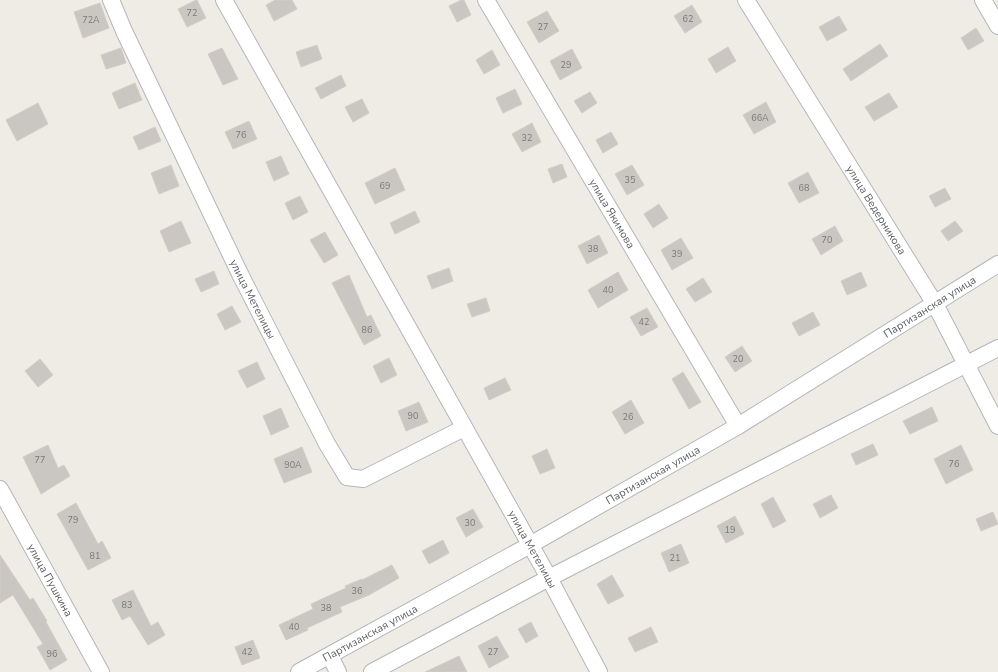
<svg xmlns="http://www.w3.org/2000/svg" width="998" height="672" font-family="'Nunito Sans',sans-serif">
  <style>
    .building { fill: #cac7c2; stroke: #d3cec4 }
    .lines { fill: none; stroke-linecap: round; stroke-linejoin: round }
    .minor-casing { stroke: #b3b6b9; stroke-width: 18 }
    .minor { stroke: #fff; stroke-width: 16 }
    .labels { text-anchor: middle; stroke-width: 3; stroke-linejoin: round; paint-order: stroke }
    .number-label { font-size: 9px; fill: #787a7c }
    .street-label { font-size: 11px; fill: #5d6165; stroke: #fff }
  </style>
  <rect width="100%" height="100%" fill="#efece6"/>
  <!-- building -->
  <g class="building">
    <path d="M 196,0 L 197,0 L 206,18 L 187,27 L 178,9 Z"/>
    <path d="M 275,0 L 292,0 L 297,9 L 274,21 L 266,5 Z"/>
    <path d="M 461,0 L 464,0 L 471,15 L 457,22 L 449,6 Z"/>
    <path d="M 100,3 L 109,28 L 83,38 L 74,12 Z"/>
    <path d="M 692,5 L 702,22 L 685,33 L 674,16 Z"/>
    <path d="M 547,11 L 559,31 L 539,43 L 527,22 Z"/>
    <path d="M 839,16 L 847,30 L 827,41 L 819,27 Z"/>
    <path d="M 976,28 L 984,41 L 968,50 L 961,38 Z"/>
    <path d="M 880,44 L 888,56 L 851,81 L 843,69 Z"/>
    <path d="M 317,45 L 322,59 L 301,67 L 296,52 Z"/>
    <path d="M 728,47 L 736,61 L 716,73 L 708,59 Z"/>
    <path d="M 121,48 L 126,63 L 106,69 L 101,55 Z"/>
    <path d="M 222,48 L 238,79 L 223,85 L 208,54 Z"/>
    <path d="M 572,49 L 582,68 L 560,80 L 550,61 Z"/>
    <path d="M 492,50 L 500,65 L 484,74 L 476,60 Z"/>
    <path d="M 341,75 L 346,86 L 321,99 L 315,88 Z"/>
    <path d="M 135,83 L 142,100 L 119,109 L 112,93 Z"/>
    <path d="M 515,89 L 522,104 L 503,113 L 496,98 Z"/>
    <path d="M 590,92 L 597,103 L 582,113 L 574,101 Z"/>
    <path d="M 889,93 L 898,107 L 874,121 L 865,107 Z"/>
    <path d="M 362,99 L 369,113 L 353,122 L 345,107 Z"/>
    <path d="M 766,102 L 776,122 L 754,134 L 743,115 Z"/>
    <path d="M 38,103 L 48,124 L 17,141 L 6,120 Z"/>
    <path d="M 249,121 L 257,139 L 233,149 L 225,132 Z"/>
    <path d="M 532,123 L 541,142 L 522,152 L 512,134 Z"/>
    <path d="M 155,127 L 161,141 L 139,150 L 133,137 Z"/>
    <path d="M 611,132 L 618,144 L 603,153 L 596,140 Z"/>
    <path d="M 281,156 L 289,174 L 274,181 L 266,162 Z"/>
    <path d="M 562,164 L 567,177 L 553,183 L 548,169 Z"/>
    <path d="M 171,165 L 179,186 L 159,194 L 151,173 Z"/>
    <path d="M 632,165 L 644,185 L 627,195 L 615,174 Z"/>
    <path d="M 395,168 L 405,190 L 375,204 L 365,183 Z"/>
    <path d="M 808,172 L 819,193 L 799,203 L 788,183 Z"/>
    <path d="M 945,188 L 951,199 L 935,207 L 929,196 Z"/>
    <path d="M 300,196 L 308,212 L 293,220 L 285,203 Z"/>
    <path d="M 659,204 L 668,218 L 653,228 L 644,214 Z"/>
    <path d="M 415,211 L 420,222 L 395,234 L 390,223 Z"/>
    <path d="M 181,221 L 191,243 L 169,252 L 160,231 Z"/>
    <path d="M 955,221 L 963,231 L 948,241 L 941,231 Z"/>
    <path d="M 835,226 L 843,241 L 821,255 L 812,239 Z"/>
    <path d="M 325,232 L 338,255 L 324,263 L 310,240 Z"/>
    <path d="M 599,235 L 608,253 L 587,264 L 578,246 Z"/>
    <path d="M 681,238 L 693,258 L 672,270 L 661,250 Z"/>
    <path d="M 449,268 L 453,281 L 432,289 L 427,276 Z"/>
    <path d="M 214,271 L 219,284 L 201,292 L 195,279 Z"/>
    <path d="M 618,272 L 628,290 L 598,308 L 588,290 Z"/>
    <path d="M 861,272 L 867,286 L 847,295 L 841,281 Z"/>
    <path d="M 349,275 L 367,317 L 371,315 L 381,336 L 364,345 L 332,283 Z"/>
    <path d="M 703,278 L 712,292 L 695,302 L 686,289 Z"/>
    <path d="M 486,298 L 490,311 L 472,317 L 467,304 Z"/>
    <path d="M 232,306 L 241,322 L 225,330 L 217,314 Z"/>
    <path d="M 647,308 L 658,327 L 641,336 L 630,317 Z"/>
    <path d="M 813,312 L 820,325 L 799,336 L 792,323 Z"/>
    <path d="M 742,346 L 752,361 L 735,372 L 725,357 Z"/>
    <path d="M 389,358 L 397,375 L 381,383 L 373,366 Z"/>
    <path d="M 40,359 L 53,375 L 38,387 L 25,371 Z"/>
    <path d="M 257,362 L 265,379 L 247,388 L 238,371 Z"/>
    <path d="M 683,372 L 701,402 L 689,409 L 672,379 Z"/>
    <path d="M 505,378 L 511,390 L 489,400 L 484,388 Z"/>
    <path d="M 631,400 L 644,423 L 625,434 L 612,412 Z"/>
    <path d="M 419,402 L 428,422 L 406,431 L 398,411 Z"/>
    <path d="M 932,407 L 938,421 L 910,434 L 903,421 Z"/>
    <path d="M 281,408 L 289,427 L 271,435 L 263,416 Z"/>
    <path d="M 873,444 L 878,455 L 856,465 L 851,454 Z"/>
    <path d="M 48,445 L 58,468 L 64,465 L 70,476 L 41,494 L 23,457 Z"/>
    <path d="M 961,445 L 973,470 L 946,484 L 934,459 Z"/>
    <path d="M 302,447 L 312,472 L 284,483 L 274,459 Z"/>
    <path d="M 547,449 L 555,468 L 540,474 L 532,456 Z"/>
    <path d="M 831,495 L 838,508 L 820,518 L 813,504 Z"/>
    <path d="M 773,497 L 786,521 L 773,528 L 761,504 Z"/>
    <path d="M 76,503 L 98,544 L 102,541 L 111,558 L 88,570 L 57,514 Z"/>
    <path d="M 473,509 L 483,527 L 466,537 L 456,518 Z"/>
    <path d="M 993,512 L 998,524 L 981,531 L 976,519 Z"/>
    <path d="M 735,516 L 744,534 L 726,543 L 717,526 Z"/>
    <path d="M 443,540 L 449,553 L 429,564 L 422,551 Z"/>
    <path d="M 681,544 L 689,563 L 669,572 L 661,553 Z"/>
    <path d="M 0,555 L 30,600 L 33,598 L 47,621 L 46,622 L 67,660 L 50,670 L 37,647 L 43,644 L 13,595 L 0,603 Z"/>
    <path d="M 392,565 L 399,578 L 369,595 L 340,607 L 342,612 L 307,628 L 308,630 L 286,640 L 279,625 L 313,609 L 311,604 L 346,588 L 345,586 L 362,579 L 362,580 Z"/>
    <path d="M 612,575 L 624,596 L 608,604 L 597,584 Z"/>
    <path d="M 133,590 L 151,626 L 158,622 L 165,635 L 148,645 L 130,616 L 122,620 L 112,600 Z"/>
    <path d="M 531,622 L 538,636 L 526,643 L 518,629 Z"/>
    <path d="M 651,627 L 658,642 L 635,652 L 628,638 Z"/>
    <path d="M 497,636 L 509,657 L 489,668 L 478,646 Z"/>
    <path d="M 253,640 L 260,658 L 242,665 L 235,647 Z"/>
    <path d="M 459,656 L 467,672 L 425,672 Z"/>
  </g>
  <g class="lines">
    <!-- minor casing -->
    <g class="minor-casing">
      <g id="minor">
        <path id="s1" d="M 111,0 L 124,31 L 241,276 L 327,444 L 347,477 L 363,479 L 464,428"/>
        <path id="s2" d="M 224,0 L 549,578 L 599,672"/>
        <path id="s3" d="M 486,0 L 738,426"/>
        <path id="s4" d="M 746,0 L 935,304 L 998,426"/>
        <path d="M 983,0 L 998,26"/>
        <path id="s5" d="M 0,489 L 101,672"/>
        <path d="M 330,656 L 338,672"/>
        <path id="s6" d="M 299,672 L 530,545 L 738,426 L 998,264"/>
        <path d="M 372,672 L 549,578 L 998,348"/>
      </g>
    </g>
    <!-- minor -->
    <use href="#minor" class="minor"/>
  </g>
  <g class="labels">
    <!-- number labels -->
    <g class="number-label">
      <text x="192" y="16">72</text>
      <text x="688" y="22">62</text>
      <text x="91" y="23">72А</text>
      <text x="543" y="30">27</text>
      <text x="566" y="68">29</text>
      <text x="760" y="121">66А</text>
      <text x="241" y="138">76</text>
      <text x="527" y="141">32</text>
      <text x="630" y="183">35</text>
      <text x="385" y="189">69</text>
      <text x="804" y="191">68</text>
      <text x="827" y="243">70</text>
      <text x="593" y="252">38</text>
      <text x="677" y="257">39</text>
      <text x="608" y="293">40</text>
      <text x="644" y="325">42</text>
      <text x="367" y="333">86</text>
      <text x="738" y="362">20</text>
      <text x="413" y="419">90</text>
      <text x="628" y="420">26</text>
      <text x="40" y="463">77</text>
      <text x="954" y="467">76</text>
      <text x="293" y="468">90А</text>
      <text x="73" y="523">79</text>
      <text x="470" y="526">30</text>
      <text x="730" y="533">19</text>
      <text x="95" y="559">81</text>
      <text x="675" y="561">21</text>
      <text x="357" y="594">36</text>
      <text x="127" y="608">83</text>
      <text x="326" y="611">38</text>
      <text x="294" y="630">40</text>
      <text x="247" y="655">42</text>
      <text x="493" y="655">27</text>
      <text x="52" y="657">96</text>
    </g>
    <!-- street labels -->
    <g class="street-label">
      <text dy="4" stroke="none"><textPath href="#s4" startOffset="247">улица Ведерникова</textPath></text>
      <text dy="4" stroke="none"><textPath href="#s3" startOffset="248">улица Якимова</textPath></text>
      <text dy="4" stroke="none"><textPath href="#s1" startOffset="331">улица Метелицы</textPath></text>
      <text dy="4" stroke="none"><textPath href="#s6" startOffset="729">Партизанская улица</textPath></text>
      <text dy="4" stroke="none"><textPath href="#s6" startOffset="405">Партизанская улица</textPath></text>
      <text dy="4" stroke="none"><textPath href="#s2" startOffset="630">улица Метелицы</textPath></text>
      <text dy="4" stroke="none"><textPath href="#s5" startOffset="104">улица Пушкина</textPath></text>
      <text dy="4" stroke="none"><textPath href="#s6" startOffset="81">Партизанская улица</textPath></text>
    </g>
  </g>
</svg>
